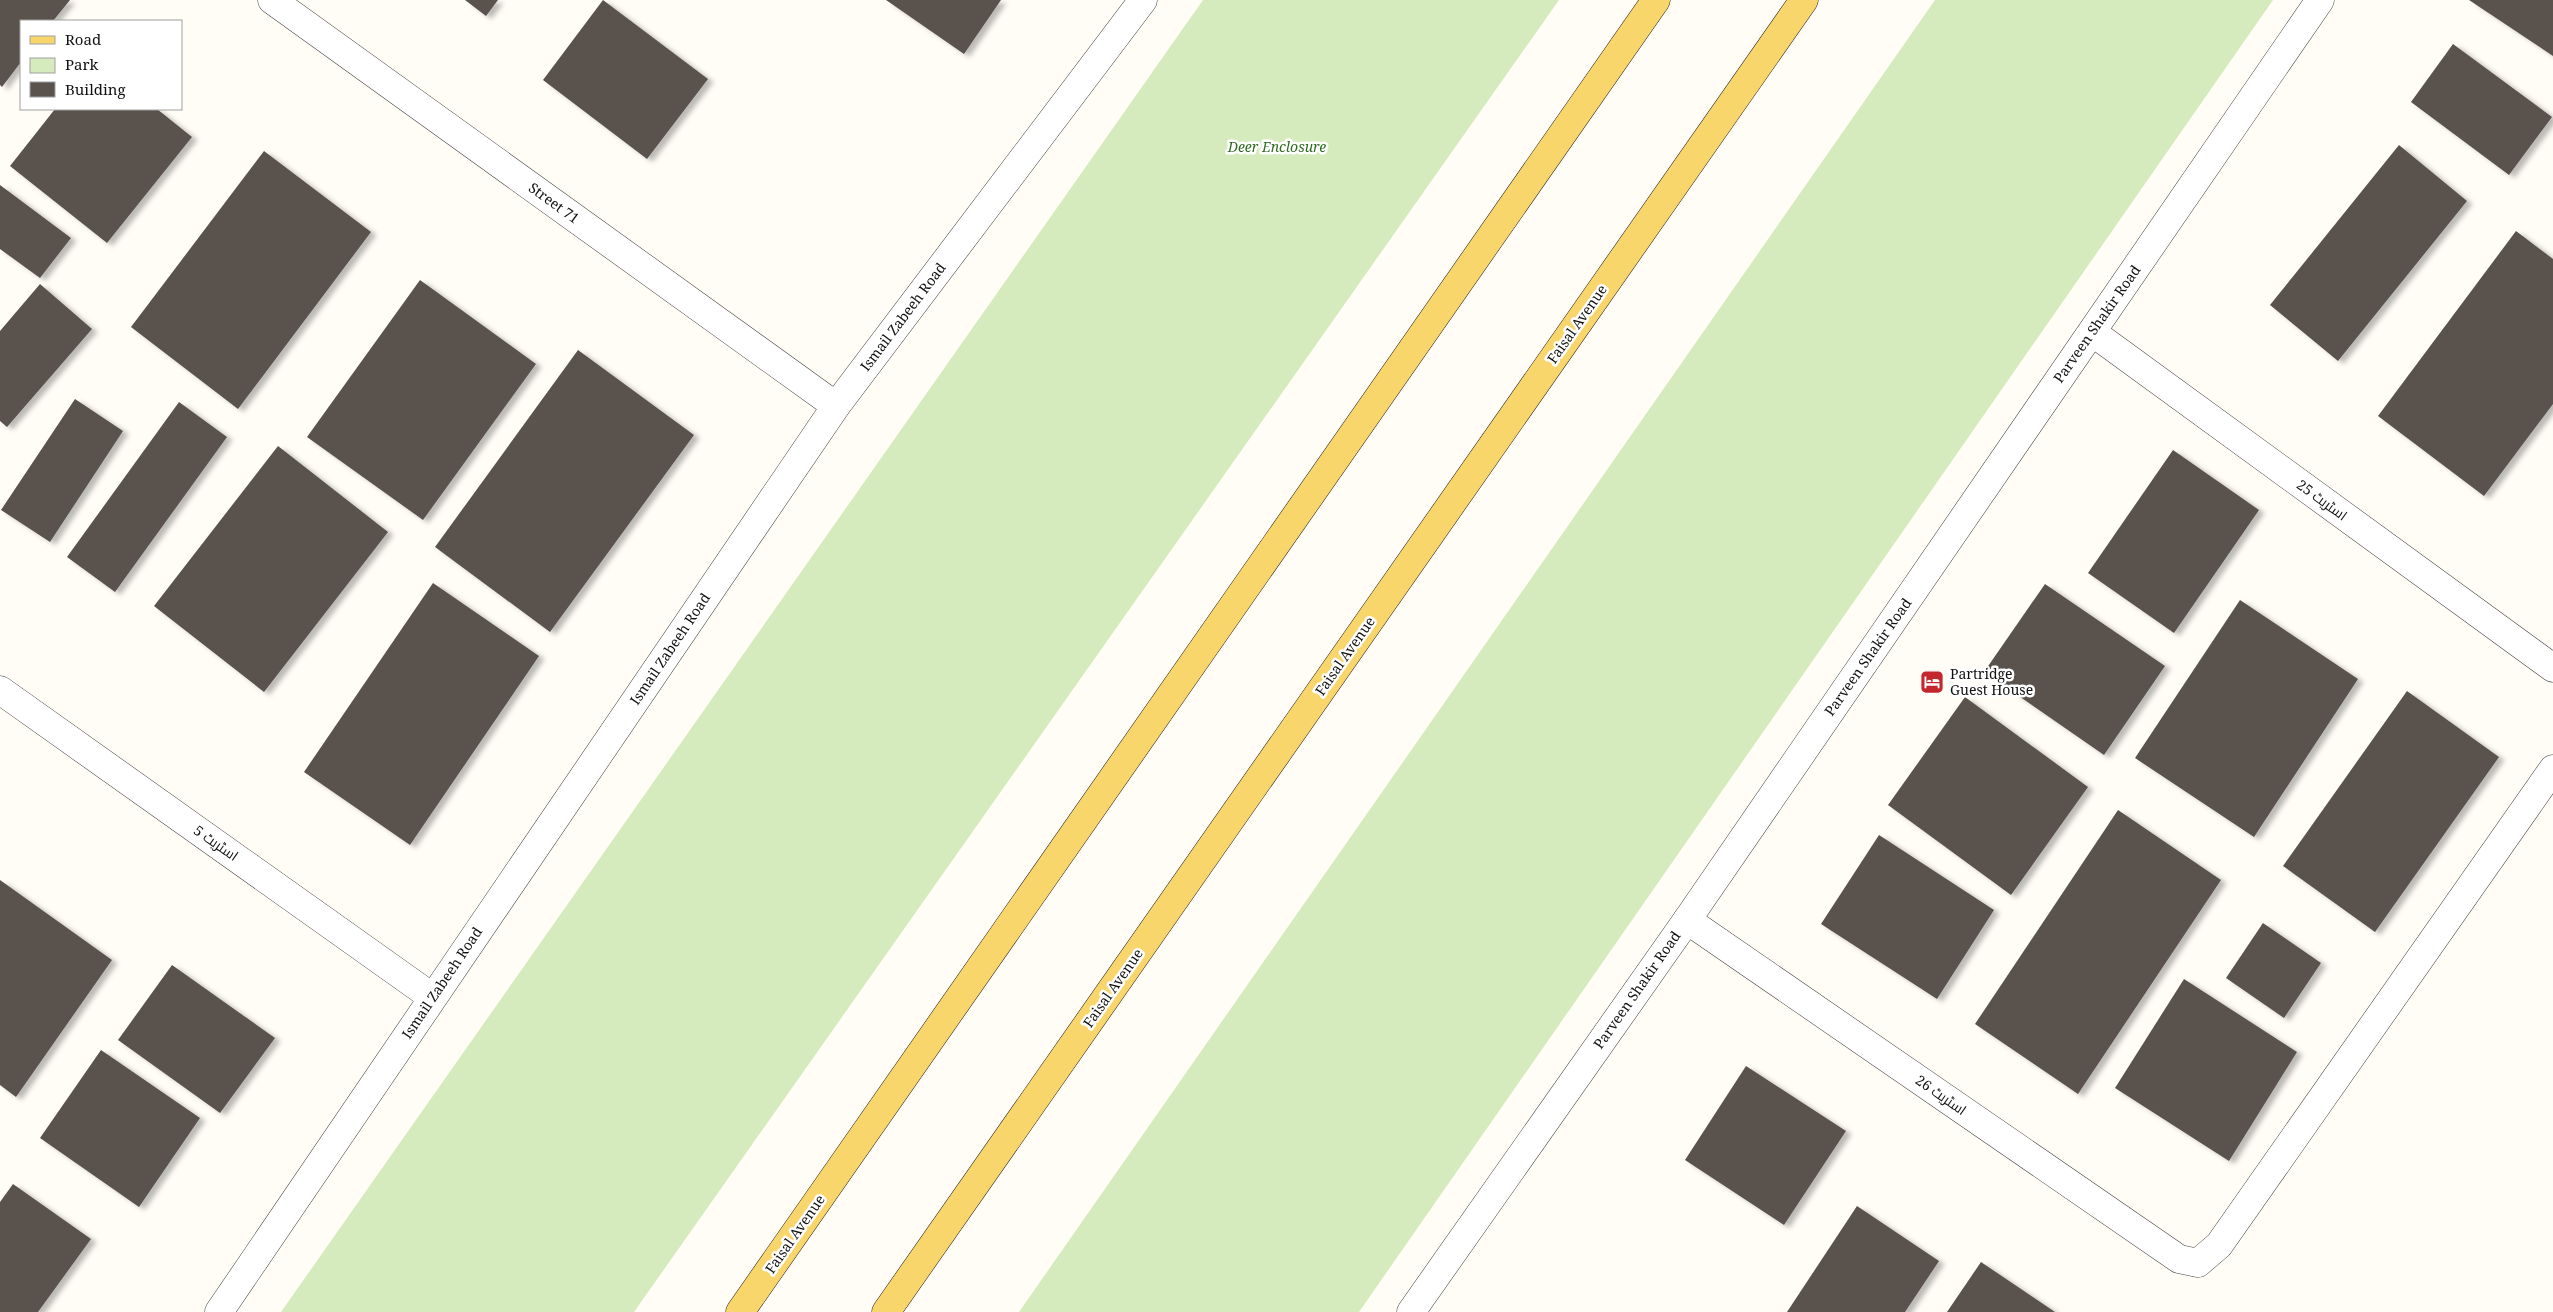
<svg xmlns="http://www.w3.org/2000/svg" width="2553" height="1312" font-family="'Noto Serif',Cairo,serif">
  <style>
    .green { fill: #d5ebbd }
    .building { fill: #5a524d; filter: url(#shadow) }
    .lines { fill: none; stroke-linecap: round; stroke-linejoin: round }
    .street-casing { stroke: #444; stroke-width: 29 }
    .primary-casing { stroke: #222; stroke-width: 29 }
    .street { stroke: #fff; stroke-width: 28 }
    .primary { stroke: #f9d66b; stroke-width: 28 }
    .labels { text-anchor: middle; stroke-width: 5; stroke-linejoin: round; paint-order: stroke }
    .park-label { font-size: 14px; font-style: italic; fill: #2f6b1f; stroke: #fff }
    .street-label { font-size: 14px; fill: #111; stroke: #fff }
    .poi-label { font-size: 14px; fill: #111; stroke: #fff; text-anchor: start }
  </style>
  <defs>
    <filter id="shadow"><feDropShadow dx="5.5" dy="3" stdDeviation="2.5" flood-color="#0004"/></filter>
  </defs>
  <rect width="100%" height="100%" fill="#fffdf5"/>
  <!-- green -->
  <g class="green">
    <path d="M 1203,0 L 1559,0 L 634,1312 L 281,1312 Z"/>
    <path d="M 1935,0 L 2273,0 L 1359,1312 L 1019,1312 Z"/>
  </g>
  <!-- building -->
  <g class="building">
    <path d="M 0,0 L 70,0 L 53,21 L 21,21 L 21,62 L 2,87 L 0,85 Z"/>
    <path d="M 465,0 L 498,0 L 486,16 Z"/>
    <path d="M 603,0 L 708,79 L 647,159 L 543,80 Z"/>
    <path d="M 886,0 L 1001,0 L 964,54 Z"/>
    <path d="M 2469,0 L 2553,0 L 2553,56 Z"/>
    <path d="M 2453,44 L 2552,117 L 2509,175 L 2411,102 Z"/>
    <path d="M 55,109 L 157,109 L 192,137 L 107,243 L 10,166 Z"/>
    <path d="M 2399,145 L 2467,201 L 2338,361 L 2270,305 Z"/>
    <path d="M 264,151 L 371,232 L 238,409 L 131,327 Z"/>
    <path d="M 0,185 L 71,238 L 40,278 L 0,249 Z"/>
    <path d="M 2516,231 L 2553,259 L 2553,404 L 2484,496 L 2378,416 Z"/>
    <path d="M 420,280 L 536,364 L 423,520 L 307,437 Z"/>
    <path d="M 40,284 L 92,329 L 7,427 L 0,421 L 0,331 Z"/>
    <path d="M 578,350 L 694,435 L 550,632 L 435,547 Z"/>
    <path d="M 75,399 L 123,431 L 50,542 L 1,510 Z"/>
    <path d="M 179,402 L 227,437 L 115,592 L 67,557 Z"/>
    <path d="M 278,446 L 388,532 L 264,692 L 154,606 Z"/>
    <path d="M 2173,450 L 2259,510 L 2174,633 L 2088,573 Z"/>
    <path d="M 433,583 L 539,656 L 410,845 L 304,772 Z"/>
    <path d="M 2045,584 L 2165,666 L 2104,755 L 1984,672 Z"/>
    <path d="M 2240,600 L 2358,679 L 2254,837 L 2135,758 Z"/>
    <path d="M 2407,691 L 2499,757 L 2375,932 L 2283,866 Z"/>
    <path d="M 1965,697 L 2088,787 L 2011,895 L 1888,805 Z"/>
    <path d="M 2118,810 L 2221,880 L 2078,1094 L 1975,1024 Z"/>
    <path d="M 1879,835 L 1994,910 L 1937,999 L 1821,924 Z"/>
    <path d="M 0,880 L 112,960 L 16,1097 L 0,1085 Z"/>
    <path d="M 2263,923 L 2321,963 L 2284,1018 L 2226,978 Z"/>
    <path d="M 172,965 L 275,1038 L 220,1113 L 118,1040 Z"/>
    <path d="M 2184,979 L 2297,1052 L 2229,1161 L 2115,1088 Z"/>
    <path d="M 101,1050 L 200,1118 L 139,1207 L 40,1138 Z"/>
    <path d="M 1746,1066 L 1846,1131 L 1784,1225 L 1685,1160 Z"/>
    <path d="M 13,1184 L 91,1239 L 38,1312 L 0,1312 L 0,1202 Z"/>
    <path d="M 1857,1206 L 1939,1261 L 1905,1312 L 1787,1312 Z"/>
    <path d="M 1981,1262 L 2055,1312 L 1947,1312 Z"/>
  </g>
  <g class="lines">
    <!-- street casing -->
    <g class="street-casing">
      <g id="street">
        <path d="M 272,0 L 836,406"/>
        <path d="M 2092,332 L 2553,668"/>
        <path d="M 0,690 L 432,997"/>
        <path d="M 1687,920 L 2179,1259 L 2198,1263 L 2219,1245 L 2553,769"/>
        <path d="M 219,1312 L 836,406 L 1143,0"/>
        <path d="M 1411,1312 L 1687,920 L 2320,0"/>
      </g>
    </g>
    <!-- primary casing -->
    <g class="primary-casing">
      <g id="primary">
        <path d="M 740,1312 L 1656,0"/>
        <path d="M 886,1312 L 1804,0"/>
      </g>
    </g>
    <!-- street -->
    <use href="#street" class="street"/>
    <!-- primary -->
    <use href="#primary" class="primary"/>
  </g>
  <!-- icons -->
  <defs>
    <g id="hotel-square" transform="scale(1.25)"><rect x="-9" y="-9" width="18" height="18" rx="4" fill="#c4262e" stroke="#fff"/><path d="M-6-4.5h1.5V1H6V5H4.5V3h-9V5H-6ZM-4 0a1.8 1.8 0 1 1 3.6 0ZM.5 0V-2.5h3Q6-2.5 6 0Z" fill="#fff"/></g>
  </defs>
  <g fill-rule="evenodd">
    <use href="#hotel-square" x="1932" y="682"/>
  </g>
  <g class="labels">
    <!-- park labels -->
    <g class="park-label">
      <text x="1277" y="152">Deer Enclosure</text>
    </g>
    <!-- street labels -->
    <g class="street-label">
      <text transform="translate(554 203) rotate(36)" y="5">Street 71</text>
      <text transform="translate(903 317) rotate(-53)" y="5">Ismail Zabeeh Road</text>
      <text transform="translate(1577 324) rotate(-55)" y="5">Faisal Avenue</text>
      <text transform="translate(2097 324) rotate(-55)" y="5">Parveen Shakir Road</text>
      <text transform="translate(2322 500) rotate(36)" y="5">اسٹریٹ 25</text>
      <text transform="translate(670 649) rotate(-56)" y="5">Ismail Zabeeh Road</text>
      <text transform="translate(1345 656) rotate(-55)" y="5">Faisal Avenue</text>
      <text transform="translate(1868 657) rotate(-55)" y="5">Parveen Shakir Road</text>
      <text transform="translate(216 843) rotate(35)" y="5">اسٹریٹ 5</text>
      <text transform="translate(442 983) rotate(-56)" y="5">Ismail Zabeeh Road</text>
      <text transform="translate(1113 988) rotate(-55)" y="5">Faisal Avenue</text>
      <text transform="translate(1637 990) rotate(-55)" y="5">Parveen Shakir Road</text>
      <text transform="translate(1941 1095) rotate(35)" y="5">اسٹریٹ 26</text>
      <text transform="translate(795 1234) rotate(-55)" y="5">Faisal Avenue</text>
    </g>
    <!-- poi labels -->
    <g class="poi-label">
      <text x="1950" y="679">Partridge<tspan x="1950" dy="16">Guest House</tspan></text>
    </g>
  </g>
  <!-- legend -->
  <rect x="20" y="20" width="162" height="90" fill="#ffffff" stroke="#a0a0a0"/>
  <rect x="30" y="36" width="25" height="8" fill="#f9d66b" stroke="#a0a0a0"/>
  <text x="65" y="45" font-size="15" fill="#111111">Road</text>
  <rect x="30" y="58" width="25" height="15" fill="#d5ebbd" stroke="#a0a0a0"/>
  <text x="65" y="70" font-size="15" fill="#111111">Park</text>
  <rect x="30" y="82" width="25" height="15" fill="#5a524d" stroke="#a0a0a0"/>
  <text x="65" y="95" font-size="15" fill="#111111">Building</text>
</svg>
